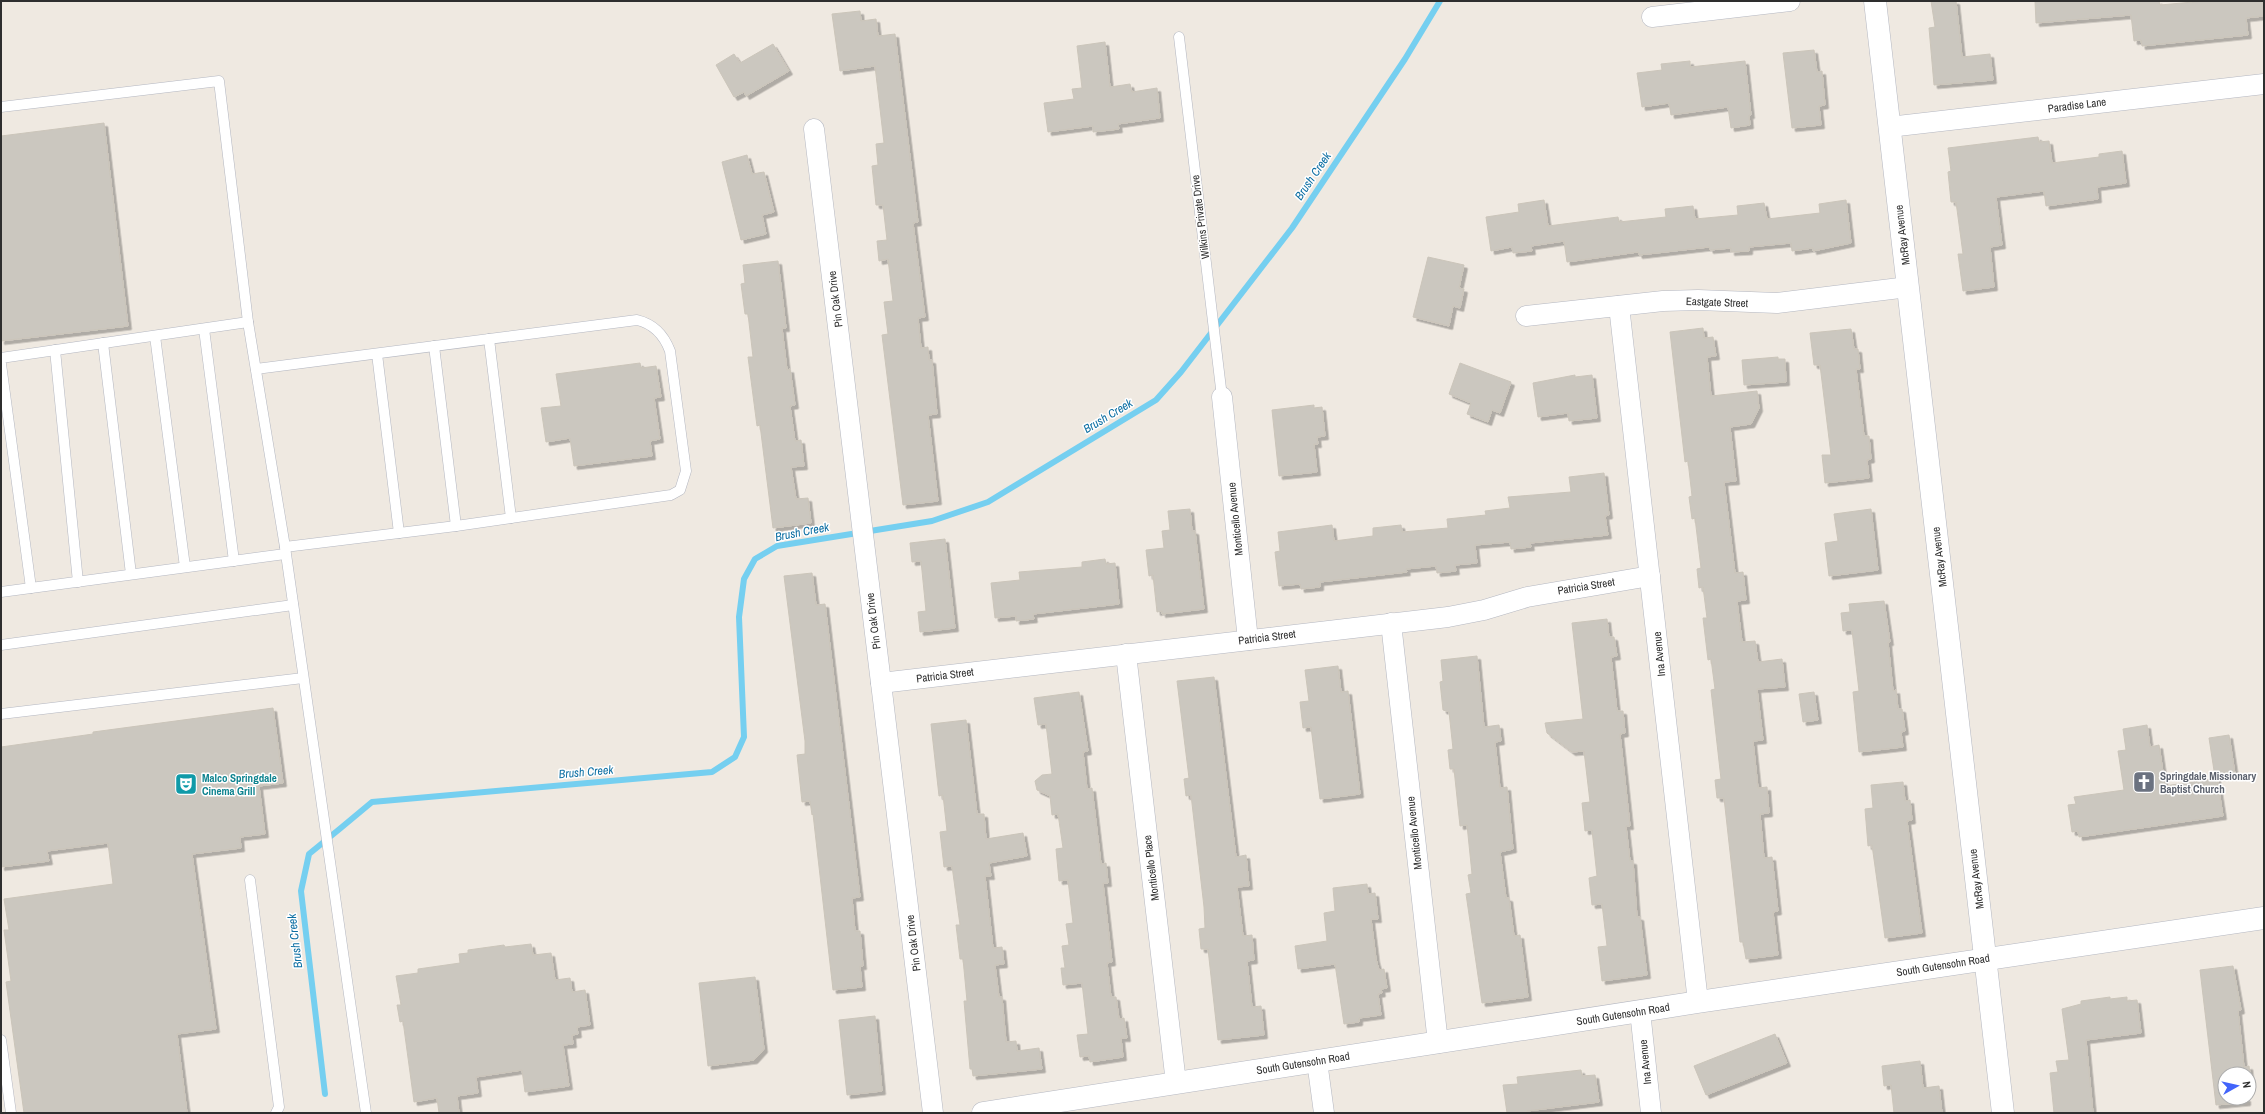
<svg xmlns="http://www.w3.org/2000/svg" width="2265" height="1114" font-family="'Archivo Narrow',sans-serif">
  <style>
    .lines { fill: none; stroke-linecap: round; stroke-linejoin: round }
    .stream { stroke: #75cff0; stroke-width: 6 }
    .building { fill: #cbc7bf; stroke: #cbc5ba; filter: url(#shadow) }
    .service-casing { stroke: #b4b7c1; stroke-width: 11 }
    .minor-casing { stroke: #b4b7c1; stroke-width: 21 }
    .tertiary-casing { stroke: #b4b7c1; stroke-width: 23 }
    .service { stroke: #fff; stroke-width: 10 }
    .minor { stroke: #fff; stroke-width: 20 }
    .tertiary { stroke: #fff; stroke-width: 22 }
    .labels { text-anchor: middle; stroke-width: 3; stroke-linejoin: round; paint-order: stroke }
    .street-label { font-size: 11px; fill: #2e2e2e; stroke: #fff }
    .worship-label { font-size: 11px; font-weight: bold; fill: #5b616d; stroke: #fff; text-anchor: start }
    .culture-label { font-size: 11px; font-weight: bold; fill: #0d838f; stroke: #fff; text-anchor: start }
    .water-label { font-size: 12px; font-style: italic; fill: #0d6fa3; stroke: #fff }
  </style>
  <defs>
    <filter id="shadow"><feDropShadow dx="3.5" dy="3.5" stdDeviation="0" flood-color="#0004"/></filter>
  </defs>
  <rect width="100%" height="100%" fill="#efe9e1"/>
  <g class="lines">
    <!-- stream -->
    <path class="stream" d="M 325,1094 L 301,891 L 309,854 L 342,827 L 372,802 L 712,772 L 735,757 L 744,737 L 739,617 L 744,579 L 755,559 L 777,546 L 932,521 L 988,502 L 1156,400 L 1181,372 L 1292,228 L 1405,59 L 1440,1"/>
  </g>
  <!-- building -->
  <g class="building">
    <path d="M 1931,1 L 1956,1 L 1962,57 L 1990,54 L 1993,80 L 1934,85 L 1929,28 L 1935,27 Z"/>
    <path d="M 2035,1 L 2159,1 L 2160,5 L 2204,1 L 2264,1 L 2264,16 L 2246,18 L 2248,35 L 2142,46 L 2141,40 L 2134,41 L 2131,15 L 2036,23 Z"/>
    <path d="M 860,11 L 861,21 L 876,19 L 878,36 L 895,34 L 918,222 L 913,223 L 925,317 L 918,318 L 921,348 L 928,347 L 929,360 L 932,360 L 937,414 L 928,415 L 938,501 L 903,505 L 882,335 L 888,334 L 884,302 L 893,301 L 888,259 L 879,261 L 877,241 L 887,240 L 883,205 L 876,205 L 872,166 L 878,165 L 876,144 L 884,143 L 875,66 L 840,71 L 832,14 Z"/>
    <path d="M 1105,42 L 1110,87 L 1130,84 L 1132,92 L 1157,88 L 1160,118 L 1118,124 L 1119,129 L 1093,132 L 1093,126 L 1048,132 L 1044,103 L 1074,99 L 1072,89 L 1082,88 L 1077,46 Z"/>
    <path d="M 773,44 L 789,71 L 746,96 L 744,92 L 734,97 L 716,65 L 734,54 L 740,63 Z"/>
    <path d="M 1814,50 L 1817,72 L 1822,71 L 1825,105 L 1819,106 L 1821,125 L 1792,128 L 1783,53 Z"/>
    <path d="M 1690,61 L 1690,67 L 1745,61 L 1751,115 L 1749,115 L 1750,125 L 1731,128 L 1728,107 L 1671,115 L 1669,103 L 1642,107 L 1637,73 L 1662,70 L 1661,64 Z"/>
    <path d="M 104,123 L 128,326 L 1,341 L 1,136 Z"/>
    <path d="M 2038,137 L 2039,142 L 2049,141 L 2052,163 L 2099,157 L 2099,154 L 2122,151 L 2126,183 L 2097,187 L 2098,199 L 2046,206 L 2044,191 L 1996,197 L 2002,245 L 1990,247 L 1994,287 L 1963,291 L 1958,254 L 1963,254 L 1956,202 L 1951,202 L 1948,172 L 1951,171 L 1948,148 Z"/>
    <path d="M 747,155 L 752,174 L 764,172 L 774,212 L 762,215 L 766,234 L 741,240 L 722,162 Z"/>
    <path d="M 1544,200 L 1548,226 L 1618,217 L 1619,222 L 1666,217 L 1665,209 L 1693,206 L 1695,219 L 1738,215 L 1737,206 L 1764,203 L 1767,219 L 1820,213 L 1819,204 L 1846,200 L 1851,243 L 1813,251 L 1813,248 L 1792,251 L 1791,243 L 1749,247 L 1749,251 L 1731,252 L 1731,248 L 1710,250 L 1709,247 L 1639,255 L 1638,252 L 1567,262 L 1564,241 L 1531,246 L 1532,251 L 1513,253 L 1512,247 L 1491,251 L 1486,217 L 1519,212 L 1518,204 Z"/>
    <path d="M 1428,257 L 1464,265 L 1459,288 L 1464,289 L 1460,308 L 1453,306 L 1449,326 L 1413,317 Z"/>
    <path d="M 778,261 L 786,328 L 782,328 L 787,370 L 790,369 L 795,405 L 790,406 L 795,441 L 801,440 L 804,466 L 791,467 L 796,499 L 808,498 L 811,523 L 773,528 L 760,425 L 757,426 L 748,357 L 753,357 L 748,314 L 745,314 L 741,284 L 745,283 L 743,265 Z"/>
    <path d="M 1703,328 L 1704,338 L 1713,337 L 1716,356 L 1707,357 L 1711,396 L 1757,391 L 1759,408 L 1751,424 L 1730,427 L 1736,481 L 1724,482 L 1735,573 L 1743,572 L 1746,600 L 1737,601 L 1742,642 L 1755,641 L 1758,662 L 1782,659 L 1785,687 L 1757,689 L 1763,740 L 1753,741 L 1758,788 L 1767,787 L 1769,813 L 1760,814 L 1764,858 L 1772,857 L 1778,911 L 1773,912 L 1778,955 L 1746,959 L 1743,942 L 1740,942 L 1724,798 L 1717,798 L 1715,780 L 1721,779 L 1711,690 L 1715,689 L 1711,659 L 1708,660 L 1703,618 L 1707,618 L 1703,587 L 1699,588 L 1697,569 L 1701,568 L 1695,518 L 1692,519 L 1689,497 L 1692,496 L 1688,461 L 1685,462 L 1670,332 Z"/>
    <path d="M 1851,329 L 1854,349 L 1858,349 L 1860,369 L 1856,369 L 1864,436 L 1869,436 L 1871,459 L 1867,460 L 1869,478 L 1825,483 L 1822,455 L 1831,455 L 1820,365 L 1814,365 L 1810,333 Z"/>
    <path d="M 1778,357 L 1778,359 L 1785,359 L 1786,382 L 1744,385 L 1742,360 Z"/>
    <path d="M 640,363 L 641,368 L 656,366 L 661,397 L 654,398 L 660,439 L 650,441 L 652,456 L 574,466 L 570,438 L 546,442 L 541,408 L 561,406 L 556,374 Z"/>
    <path d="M 1460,363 L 1511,382 L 1500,413 L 1492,410 L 1488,422 L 1467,414 L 1471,403 L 1449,394 Z"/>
    <path d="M 1575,375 L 1575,377 L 1592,375 L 1597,418 L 1569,421 L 1568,413 L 1538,417 L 1533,383 Z"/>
    <path d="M 1314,405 L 1314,408 L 1322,407 L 1325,436 L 1317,437 L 1318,444 L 1314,444 L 1317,472 L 1279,476 L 1272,410 Z"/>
    <path d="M 1604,473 L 1609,515 L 1605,516 L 1608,535 L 1530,543 L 1531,547 L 1511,549 L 1510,542 L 1475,545 L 1477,563 L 1455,565 L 1456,571 L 1437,573 L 1436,566 L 1406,569 L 1407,572 L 1320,582 L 1320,587 L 1301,589 L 1300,584 L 1279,586 L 1275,552 L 1280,551 L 1278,532 L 1332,525 L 1334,541 L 1373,536 L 1373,528 L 1401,525 L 1402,532 L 1448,528 L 1447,519 L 1486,515 L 1485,511 L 1510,508 L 1508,497 L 1571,492 L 1569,477 Z"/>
    <path d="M 1190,509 L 1192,531 L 1195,531 L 1204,609 L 1162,614 L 1162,611 L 1157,612 L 1153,575 L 1149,576 L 1146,550 L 1164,548 L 1162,531 L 1170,530 L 1168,511 Z"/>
    <path d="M 1871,509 L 1878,570 L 1829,576 L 1825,543 L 1838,541 L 1834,514 Z"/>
    <path d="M 945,539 L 955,628 L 920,632 L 918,612 L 926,611 L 921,561 L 912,562 L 910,543 Z"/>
    <path d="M 1105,559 L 1106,564 L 1115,563 L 1119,604 L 1033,614 L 1034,619 L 1016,621 L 1016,616 L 995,618 L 991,583 L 1020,580 L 1019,572 L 1082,567 L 1082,562 Z"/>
    <path d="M 812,573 L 816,605 L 825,604 L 860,897 L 852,898 L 855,931 L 860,931 L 863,966 L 860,966 L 862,987 L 833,990 L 813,814 L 812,815 L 810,801 L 802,802 L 797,755 L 805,754 L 805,741 L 784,576 Z"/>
    <path d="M 1884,601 L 1890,642 L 1888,642 L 1893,691 L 1896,690 L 1898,709 L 1902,709 L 1905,731 L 1901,732 L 1903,747 L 1859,752 L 1853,692 L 1859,691 L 1852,630 L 1843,631 L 1841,613 L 1850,612 L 1849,604 Z"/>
    <path d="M 1607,619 L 1609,637 L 1614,637 L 1617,656 L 1611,657 L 1617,711 L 1623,711 L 1625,733 L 1620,734 L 1630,826 L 1626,826 L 1630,861 L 1633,861 L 1637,917 L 1640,917 L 1647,975 L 1602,981 L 1598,947 L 1607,946 L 1602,904 L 1592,905 L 1589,878 L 1597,876 L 1592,830 L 1585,831 L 1582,803 L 1590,802 L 1584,751 L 1572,752 L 1547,733 L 1545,723 L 1583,719 L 1572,623 Z"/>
    <path d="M 1477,656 L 1484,727 L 1499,725 L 1501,741 L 1495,742 L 1500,788 L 1507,787 L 1513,849 L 1500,852 L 1506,898 L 1509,898 L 1514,936 L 1520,935 L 1528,997 L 1482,1003 L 1466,894 L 1471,893 L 1468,875 L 1472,874 L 1467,825 L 1460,826 L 1454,769 L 1450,769 L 1448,750 L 1453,749 L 1449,712 L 1443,710 L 1440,682 L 1443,681 L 1441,660 Z"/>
    <path d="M 1338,666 L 1341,692 L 1348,691 L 1360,794 L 1320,799 L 1311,727 L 1303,728 L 1300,702 L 1309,701 L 1305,670 Z"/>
    <path d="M 1214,677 L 1236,857 L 1246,855 L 1249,886 L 1237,887 L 1243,936 L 1252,935 L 1254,960 L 1247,961 L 1252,1007 L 1261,1006 L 1264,1035 L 1218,1040 L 1208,949 L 1201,949 L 1199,929 L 1205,928 L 1204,907 L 1191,795 L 1186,796 L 1184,779 L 1189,778 L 1177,681 Z"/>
    <path d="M 1079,692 L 1088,751 L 1083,752 L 1087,789 L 1092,788 L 1101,864 L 1106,863 L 1108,883 L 1103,883 L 1112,962 L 1107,963 L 1111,997 L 1116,997 L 1119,1019 L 1124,1018 L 1127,1038 L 1121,1038 L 1123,1057 L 1090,1062 L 1089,1056 L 1080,1057 L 1077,1035 L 1088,1034 L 1082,983 L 1063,985 L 1061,968 L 1065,968 L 1062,946 L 1069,945 L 1066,924 L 1073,923 L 1068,880 L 1059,881 L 1056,849 L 1063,848 L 1058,814 L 1052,815 L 1050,796 L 1037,790 L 1035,781 L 1042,775 L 1052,774 L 1046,724 L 1038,725 L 1034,698 Z"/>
    <path d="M 1814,692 L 1818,720 L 1803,722 L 1799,694 Z"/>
    <path d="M 273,708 L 283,783 L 259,786 L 265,834 L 240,837 L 241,848 L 192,854 L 216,1029 L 177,1034 L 187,1113 L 24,1113 L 6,982 L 11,981 L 4,930 L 9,930 L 4,899 L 113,884 L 108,843 L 47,851 L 49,861 L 1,867 L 1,747 L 93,734 L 93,732 Z"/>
    <path d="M 966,720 L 977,814 L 984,814 L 986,839 L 1023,833 L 1027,856 L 989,863 L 991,876 L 985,876 L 993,948 L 1002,947 L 1004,964 L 995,965 L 999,997 L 1002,997 L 1006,1042 L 1016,1041 L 1017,1051 L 1039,1048 L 1042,1069 L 973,1076 L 972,1069 L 970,1069 L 964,1001 L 967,1001 L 963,959 L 960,959 L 956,925 L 960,925 L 952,866 L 944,867 L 940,832 L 947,831 L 943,795 L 939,796 L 931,724 Z"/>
    <path d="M 2147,725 L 2150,747 L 2159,745 L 2165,786 L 2217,778 L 2223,816 L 2079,837 L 2078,831 L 2072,832 L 2068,805 L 2076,804 L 2074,797 L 2124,790 L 2118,751 L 2126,750 L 2123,729 Z"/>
    <path d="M 2229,735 L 2235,774 L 2215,777 L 2209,738 Z"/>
    <path d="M 1903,782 L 1905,801 L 1910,800 L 1912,820 L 1907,821 L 1922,933 L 1885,938 L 1872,845 L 1868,846 L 1865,809 L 1873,808 L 1871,785 Z"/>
    <path d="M 1367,884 L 1368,894 L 1375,893 L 1378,919 L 1371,919 L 1376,959 L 1379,970 L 1384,969 L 1387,988 L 1381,989 L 1382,993 L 1378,994 L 1381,1015 L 1359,1018 L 1359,1022 L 1344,1024 L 1335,964 L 1298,969 L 1295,946 L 1327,941 L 1324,913 L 1335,911 L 1333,888 Z"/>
    <path d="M 531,944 L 533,955 L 551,953 L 555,980 L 570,978 L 572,992 L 585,990 L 590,1025 L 577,1027 L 578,1034 L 572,1035 L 573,1044 L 563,1045 L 569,1086 L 525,1092 L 522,1070 L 476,1077 L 478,1093 L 457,1096 L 459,1113 L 439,1113 L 437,1098 L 414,1102 L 403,1021 L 400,1022 L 397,1005 L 401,1005 L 396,976 L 418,973 L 418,969 L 460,963 L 459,954 L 468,953 L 468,950 L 504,945 L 505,947 Z"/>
    <path d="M 2233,966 L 2241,1010 L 2238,1011 L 2244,1067 L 2249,1066 L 2251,1082 L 2249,1083 L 2249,1074 L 2225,1074 L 2225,1098 L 2247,1098 L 2247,1102 L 2216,1105 L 2200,970 Z"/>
    <path d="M 755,977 L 764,1049 L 754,1060 L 708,1066 L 699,983 Z"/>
    <path d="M 2110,997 L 2110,999 L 2127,997 L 2127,1001 L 2137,1000 L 2141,1033 L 2086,1040 L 2093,1113 L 2054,1113 L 2050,1073 L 2058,1072 L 2056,1061 L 2069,1060 L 2062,1009 L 2081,1004 L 2081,1001 Z"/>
    <path d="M 875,1016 L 882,1091 L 847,1095 L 839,1020 Z"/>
    <path d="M 1775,1034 L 1787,1063 L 1706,1095 L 1694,1066 Z"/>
    <path d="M 1920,1061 L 1923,1088 L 1939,1086 L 1942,1113 L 1894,1113 L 1891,1085 L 1884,1086 L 1882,1066 Z"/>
    <path d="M 1581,1070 L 1582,1076 L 1595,1075 L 1599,1102 L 1527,1111 L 1527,1113 L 1507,1113 L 1503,1085 L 1518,1084 L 1517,1077 Z"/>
  </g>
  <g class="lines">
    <!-- service casing -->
    <g class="service-casing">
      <g id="service">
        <path d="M 1179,37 L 1222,397"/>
        <path d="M 1,107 L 219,81 L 248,322 L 285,547 L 366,1113"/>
        <path d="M 204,329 L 234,561"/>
        <path d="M 155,336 L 185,567"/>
        <path d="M 489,339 L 511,518"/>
        <path d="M 103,343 L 131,574"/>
        <path d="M 434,346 L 456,526"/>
        <path d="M 55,350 L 78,582"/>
        <path d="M 377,354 L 399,533"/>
        <path d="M 1,358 L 248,322"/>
        <path d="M 1,364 L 31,588"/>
        <path d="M 256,369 L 637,320 C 654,324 664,335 670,351 L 686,471 L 680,490 L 671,495 L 456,526 L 285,547"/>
        <path d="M 1,592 L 285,554"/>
        <path d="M 1,645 L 293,605"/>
        <path d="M 1,714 L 303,678"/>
        <path d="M 250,880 L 279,1107 L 276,1113"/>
        <path d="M 1,1040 L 11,1113"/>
      </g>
    </g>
    <!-- minor casing -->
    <g class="minor-casing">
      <g id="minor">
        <path d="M 1652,17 L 1790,1"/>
        <path d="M 1889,127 L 2264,84"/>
        <path d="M 814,129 L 933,1113"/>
        <path d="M 1619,306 L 1698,1002"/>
        <path d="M 1526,316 L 1663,301 L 1698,300 L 1777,303 L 1908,287"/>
        <path d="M 1222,397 L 1248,640"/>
        <path d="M 1391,623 L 1438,1043"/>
        <path d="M 1126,654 L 1176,1083"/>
        <path d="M 881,683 L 1448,617 L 1484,610 L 1527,597 L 1650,576"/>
        <path d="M 1640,1011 L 1651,1113"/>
        <path d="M 1317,1061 L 1324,1113"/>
      </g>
    </g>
    <!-- tertiary casing -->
    <g class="tertiary-casing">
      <g id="tertiary">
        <path d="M 1875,1 L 2003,1113"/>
        <path d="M 983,1113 L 1698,1002 L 2264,918"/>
      </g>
    </g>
    <!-- service -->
    <use href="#service" class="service"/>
    <!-- minor -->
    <use href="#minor" class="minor"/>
    <!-- tertiary -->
    <use href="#tertiary" class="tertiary"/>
  </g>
  <!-- icons -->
  <defs>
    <g id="church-square" transform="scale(1.15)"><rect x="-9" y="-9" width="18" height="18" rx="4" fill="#6b7280" stroke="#fff"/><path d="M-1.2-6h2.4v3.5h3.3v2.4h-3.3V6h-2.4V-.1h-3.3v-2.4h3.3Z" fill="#fff"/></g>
    <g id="theatre-square" transform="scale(1.15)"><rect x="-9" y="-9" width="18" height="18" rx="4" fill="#0f9aa8" stroke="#fff"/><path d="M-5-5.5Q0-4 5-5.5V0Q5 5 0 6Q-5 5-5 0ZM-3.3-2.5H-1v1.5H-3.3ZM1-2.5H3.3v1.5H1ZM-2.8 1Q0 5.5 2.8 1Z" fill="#fff"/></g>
  </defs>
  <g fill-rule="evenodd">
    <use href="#church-square" x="2144" y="782"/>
    <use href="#theatre-square" x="186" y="784"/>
  </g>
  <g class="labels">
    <!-- street labels -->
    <g class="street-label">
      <text transform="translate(2077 105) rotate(-7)" y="4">Paradise Lane</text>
      <text transform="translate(1200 217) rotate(-97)" y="4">Wilkins Private Drive</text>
      <text transform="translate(1902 235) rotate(-97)" y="4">McRay Avenue</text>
      <text transform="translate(835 299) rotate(-97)" y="4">Pin Oak Drive</text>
      <text transform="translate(1717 302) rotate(2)" y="4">Eastgate Street</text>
      <text transform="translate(1235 519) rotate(-96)" y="4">Monticello Avenue</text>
      <text transform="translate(1939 557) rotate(-97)" y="4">McRay Avenue</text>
      <text transform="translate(1586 586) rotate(-9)" y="4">Patricia Street</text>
      <text transform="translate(873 621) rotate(-97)" y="4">Pin Oak Drive</text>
      <text transform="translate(1267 637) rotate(-7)" y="4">Patricia Street</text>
      <text transform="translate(1659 654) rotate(-96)" y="4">Ina Avenue</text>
      <text transform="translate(945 675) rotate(-7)" y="4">Patricia Street</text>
      <text transform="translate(1414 833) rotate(-96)" y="4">Monticello Avenue</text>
      <text transform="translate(1151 868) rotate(-97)" y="4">Monticello Place</text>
      <text transform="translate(1976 879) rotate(-97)" y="4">McRay Avenue</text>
      <text transform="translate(913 943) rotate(-97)" y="4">Pin Oak Drive</text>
      <text transform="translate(1943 965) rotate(-9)" y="4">South Gutensohn Road</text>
      <text transform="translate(1623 1014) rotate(-9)" y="4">South Gutensohn Road</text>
      <text transform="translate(1645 1062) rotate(-96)" y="4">Ina Avenue</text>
      <text transform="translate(1303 1063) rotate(-9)" y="4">South Gutensohn Road</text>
    </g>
    <!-- worship labels -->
    <g class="worship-label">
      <text x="2160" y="780">Springdale Missionary<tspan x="2160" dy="13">Baptist Church</tspan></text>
    </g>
    <!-- culture labels -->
    <g class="culture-label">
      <text x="202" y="782">Malco Springdale<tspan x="202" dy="13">Cinema Grill</tspan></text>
    </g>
    <!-- water labels -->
    <g class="water-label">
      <text transform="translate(1313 176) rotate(-56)" y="4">Brush Creek</text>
      <text transform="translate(1108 416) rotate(-31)" y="4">Brush Creek</text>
      <text transform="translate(802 532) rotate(-11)" y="4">Brush Creek</text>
      <text transform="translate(586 772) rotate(-5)" y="4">Brush Creek</text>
      <text transform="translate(295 941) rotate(-97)" y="4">Brush Creek</text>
    </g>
  </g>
  <!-- border -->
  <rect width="2265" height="1114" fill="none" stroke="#2e2e2e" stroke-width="4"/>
  <!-- north arrow -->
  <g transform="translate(2237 1086) rotate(82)"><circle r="19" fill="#ffffff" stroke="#ababab"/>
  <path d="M0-3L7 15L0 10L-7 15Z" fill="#4264fb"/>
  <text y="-6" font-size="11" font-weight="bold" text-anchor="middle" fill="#2e2e2e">N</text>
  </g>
</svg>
